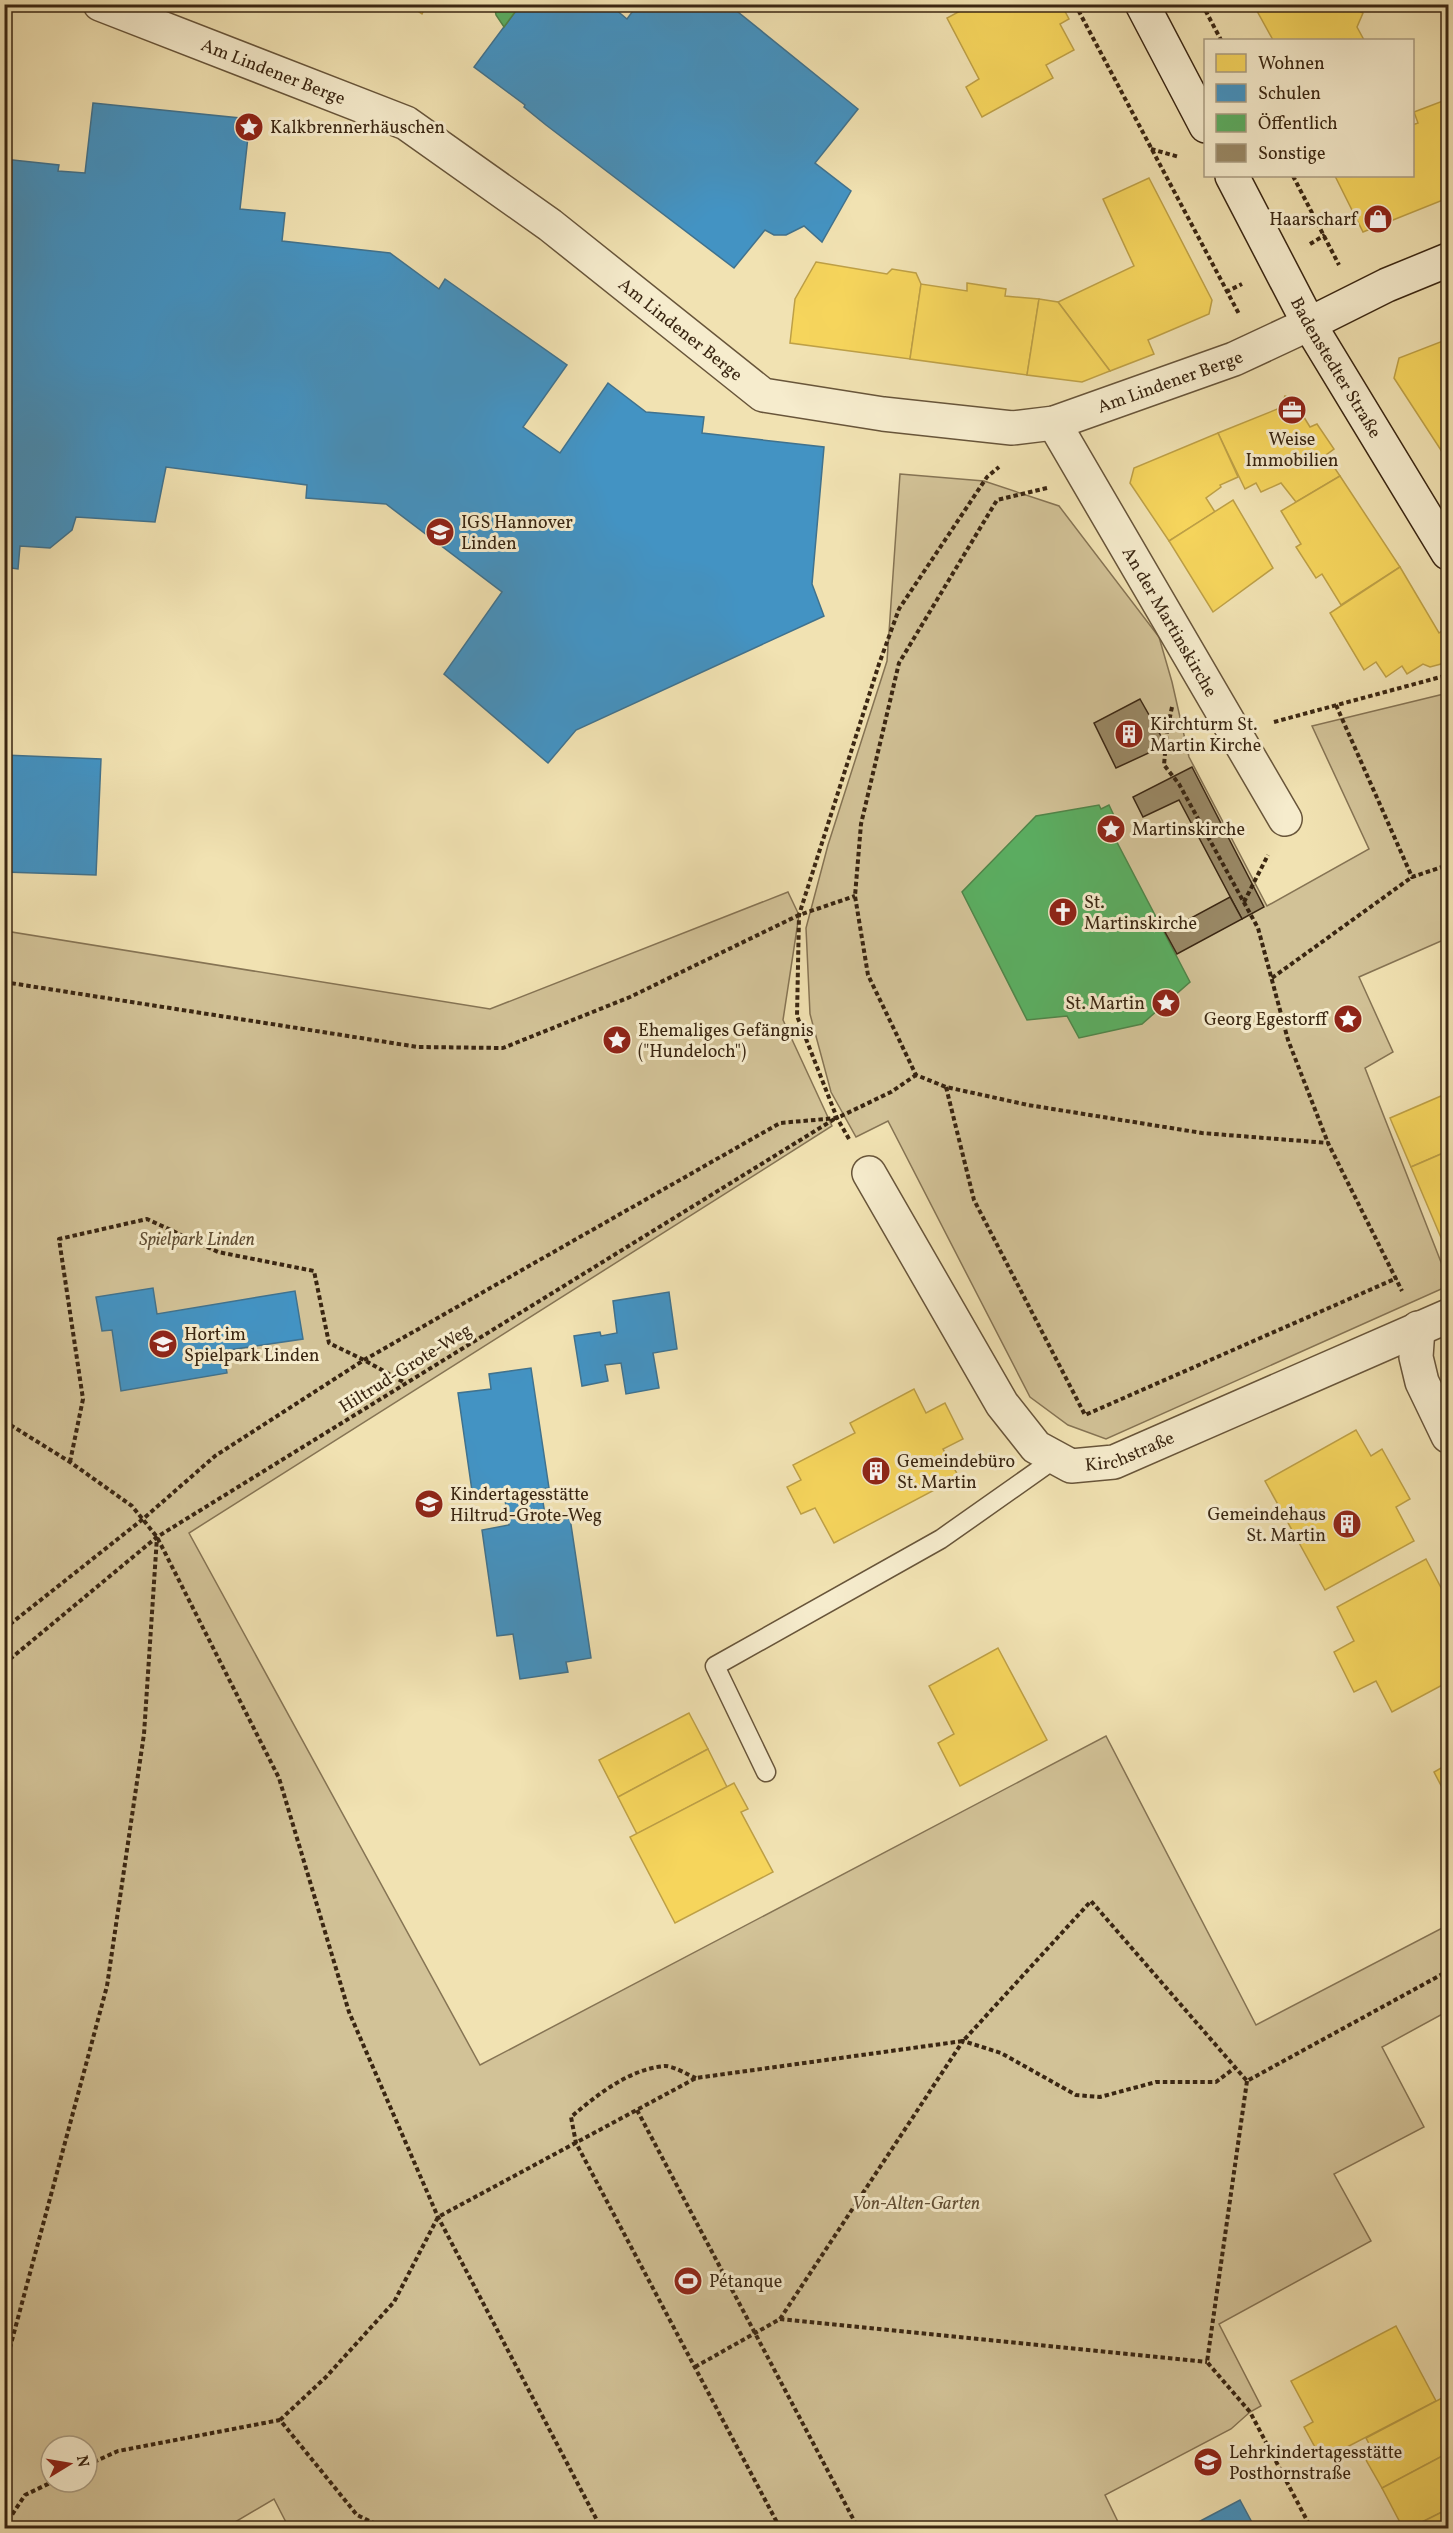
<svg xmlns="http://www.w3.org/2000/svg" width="1453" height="2533" font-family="Vollkorn,serif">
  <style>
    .green { fill: #d2c297; stroke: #867454; stroke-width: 1.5; fill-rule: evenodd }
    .homes { fill: #f6d55c; stroke: #bea046; stroke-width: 1.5 }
    .schools { fill: #4393c3; stroke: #40728e; stroke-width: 1.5 }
    .public { fill: #5aae61; stroke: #508549; stroke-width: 1.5 }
    .building { fill: #998865; stroke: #3a2612; stroke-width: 1.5 }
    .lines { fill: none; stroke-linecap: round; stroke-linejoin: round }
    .lane-casing { stroke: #68553a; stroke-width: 21 }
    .street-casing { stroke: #68553a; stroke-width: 36 }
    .secondary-casing { stroke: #3a2612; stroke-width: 36 }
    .path { stroke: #3a2612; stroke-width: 4; stroke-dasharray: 4.5 3; stroke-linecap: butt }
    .lane { stroke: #f6eccd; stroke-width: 18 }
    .street { stroke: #f6eccd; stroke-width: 33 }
    .secondary { stroke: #f6eccd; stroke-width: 33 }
    .labels { text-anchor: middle; stroke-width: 6; stroke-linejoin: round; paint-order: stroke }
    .street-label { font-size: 18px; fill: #3a2612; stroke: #f6eccd }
    .poi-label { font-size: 18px; fill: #3a2612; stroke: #f6eccd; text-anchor: start }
    .park-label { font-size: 18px; font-style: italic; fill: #604d33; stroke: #f6eccd }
  </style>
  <rect width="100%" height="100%" fill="#f1e2b2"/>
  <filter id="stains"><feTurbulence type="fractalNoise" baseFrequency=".00333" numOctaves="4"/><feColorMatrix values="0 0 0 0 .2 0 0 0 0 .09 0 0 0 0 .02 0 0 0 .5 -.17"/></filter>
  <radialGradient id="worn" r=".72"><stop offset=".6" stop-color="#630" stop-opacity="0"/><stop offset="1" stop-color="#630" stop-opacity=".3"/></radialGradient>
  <!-- green -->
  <g class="green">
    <path d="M 900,474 L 984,481 L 1059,506 L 1159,637 L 1172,682 L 1189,757 L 1267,906 L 1369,849 L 1312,726 L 1448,693 L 1448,938 L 1359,977 L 1393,1052 L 1365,1068 L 1448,1280 L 1448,1286 L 1106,1439 L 1068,1425 L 1030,1397 L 888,1121 L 856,1137 L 831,1092 L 810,1014 L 806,928 L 828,845 L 887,661 Z"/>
    <path d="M 788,892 L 799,915 L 783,1020 L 832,1126 L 189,1533 L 480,2065 L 1106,1736 L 1256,2025 L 1448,1925 L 1448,2011 L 1382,2047 L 1424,2127 L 1334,2174 L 1371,2241 L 1219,2324 L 1261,2406 L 1250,2412 L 1231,2429 L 1105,2495 L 1121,2528 L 289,2528 L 274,2499 L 225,2528 L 5,2528 L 5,931 L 490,1009 ZM 51,2446 L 87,2446 L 87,2482 L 51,2482 Z"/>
  </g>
  <!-- homes -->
  <g class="homes">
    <path d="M 407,4 L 427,4 L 422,14 Z"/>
    <path d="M 973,4 L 1061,4 L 1069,19 L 1060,24 L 1074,50 L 1046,65 L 1053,78 L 982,117 L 966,87 L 979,79 L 947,18 Z"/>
    <path d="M 1269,4 L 1345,4 L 1363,13 L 1357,27 L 1364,40 L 1273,40 L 1257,11 Z"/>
    <path d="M 1448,99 L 1448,198 L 1363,232 L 1335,176 L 1412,176 L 1412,125 L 1418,123 L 1414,112 Z"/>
    <path d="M 1149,178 L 1212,300 L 1209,314 L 1148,340 L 1154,354 L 1110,371 L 1058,302 L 1134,266 L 1103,199 Z"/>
    <path d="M 816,262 L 887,274 L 892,269 L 916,273 L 921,284 L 910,359 L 790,343 L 795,299 Z"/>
    <path d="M 967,283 L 1006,289 L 1005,296 L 1039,299 L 1027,375 L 910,359 L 921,284 L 967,291 Z"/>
    <path d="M 1039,299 L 1058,302 L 1110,371 L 1082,382 L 1027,375 Z"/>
    <path d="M 1448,339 L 1448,461 L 1394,378 L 1399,358 Z"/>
    <path d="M 1285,396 L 1304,404 L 1302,414 L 1310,427 L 1317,424 L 1334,449 L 1326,455 L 1340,476 L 1296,502 L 1281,483 L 1261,492 L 1256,483 L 1245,489 L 1218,433 L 1280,408 Z"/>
    <path d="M 1218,433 L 1238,477 L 1220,485 L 1221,487 L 1206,498 L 1215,512 L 1169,541 L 1130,483 L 1134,468 Z"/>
    <path d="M 1340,476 L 1400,567 L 1341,605 L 1322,574 L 1316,578 L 1296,547 L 1301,544 L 1281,511 Z"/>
    <path d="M 1233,500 L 1273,568 L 1213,612 L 1169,541 Z"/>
    <path d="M 1400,567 L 1439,633 L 1443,630 L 1448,638 L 1448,658 L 1441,664 L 1430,667 L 1423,664 L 1407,674 L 1402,666 L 1386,677 L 1376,662 L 1364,670 L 1330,613 Z"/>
    <path d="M 1448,1093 L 1448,1151 L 1411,1167 L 1390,1118 Z"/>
    <path d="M 1448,1151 L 1448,1254 L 1411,1167 Z"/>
    <path d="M 914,1389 L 926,1413 L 945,1403 L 963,1439 L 943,1449 L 959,1477 L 834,1543 L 815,1508 L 801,1514 L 787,1487 L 801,1480 L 793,1465 L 855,1433 L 850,1423 Z"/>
    <path d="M 1356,1430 L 1371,1456 L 1382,1449 L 1410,1499 L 1396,1507 L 1414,1541 L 1325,1590 L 1265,1481 Z"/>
    <path d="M 1426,1559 L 1448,1601 L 1448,1682 L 1392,1712 L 1376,1681 L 1354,1692 L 1334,1652 L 1354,1641 L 1337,1607 Z"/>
    <path d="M 998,1648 L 1047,1740 L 960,1786 L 938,1743 L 954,1734 L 929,1686 Z"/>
    <path d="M 689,1713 L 708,1749 L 618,1797 L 599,1760 Z"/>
    <path d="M 708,1749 L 727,1787 L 637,1834 L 618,1797 Z"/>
    <path d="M 1448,1764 L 1448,1799 L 1434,1772 Z"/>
    <path d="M 734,1783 L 748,1809 L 741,1812 L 773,1872 L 675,1923 L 630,1837 Z"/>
    <path d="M 1396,2326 L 1436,2401 L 1322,2460 L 1304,2427 L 1313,2422 L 1291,2381 Z"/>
    <path d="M 1442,2398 L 1448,2410 L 1448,2453 L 1382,2488 L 1366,2460 L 1375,2455 L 1366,2438 Z"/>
    <path d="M 1448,2453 L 1448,2509 L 1410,2528 L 1403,2528 L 1382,2488 Z"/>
    <path d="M 1448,2509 L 1448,2528 L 1410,2528 Z"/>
  </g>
  <!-- schools -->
  <g class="schools">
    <path d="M 521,4 L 609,4 L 627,19 L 638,4 L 728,4 L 858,109 L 815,163 L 851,191 L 822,242 L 804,226 L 786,235 L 774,235 L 765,230 L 734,268 L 546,125 L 524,107 L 525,105 L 474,67 Z"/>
    <path d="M 93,103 L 250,119 L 240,209 L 285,213 L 282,241 L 390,253 L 439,289 L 445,279 L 567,365 L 523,427 L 560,453 L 608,383 L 646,412 L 704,417 L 702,433 L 824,447 L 812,584 L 824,616 L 576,730 L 548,763 L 444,674 L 502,592 L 386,504 L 306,498 L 307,485 L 166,467 L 155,522 L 76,517 L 72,530 L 50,548 L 20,546 L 18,569 L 4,567 L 4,159 L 59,165 L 58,171 L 85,173 Z"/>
    <path d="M 4,755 L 101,759 L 96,875 L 4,872 Z"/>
    <path d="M 153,1288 L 157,1314 L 295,1291 L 303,1339 L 223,1351 L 227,1373 L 121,1391 L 112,1330 L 102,1331 L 96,1297 Z"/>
    <path d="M 669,1292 L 677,1349 L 653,1353 L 659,1388 L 626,1394 L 621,1363 L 605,1365 L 608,1381 L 582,1386 L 574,1336 L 600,1332 L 601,1336 L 617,1333 L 613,1301 Z"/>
    <path d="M 531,1368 L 549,1488 L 541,1489 L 546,1521 L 570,1518 L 591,1658 L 566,1662 L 568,1672 L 520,1679 L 513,1634 L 497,1636 L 482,1530 L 509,1525 L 504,1494 L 473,1498 L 458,1393 L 491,1389 L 489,1374 Z"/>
    <path d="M 1240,2500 L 1255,2528 L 1187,2528 Z"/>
  </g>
  <!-- public -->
  <g class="public">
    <path d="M 494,4 L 521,4 L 504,27 L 496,15 Z"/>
    <path d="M 1099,805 L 1101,809 L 1109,805 L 1116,820 L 1108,825 L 1190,982 L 1142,1024 L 1079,1038 L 1067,1016 L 1027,1020 L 962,892 L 1036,816 Z"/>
  </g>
  <!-- building -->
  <g class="building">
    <path d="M 1140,699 L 1166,745 L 1116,768 L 1094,723 Z"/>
    <path d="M 1192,767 L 1264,907 L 1242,919 L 1179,800 L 1143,817 L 1133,797 Z"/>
    <path d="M 1230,897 L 1242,919 L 1177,954 L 1165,932 Z"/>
  </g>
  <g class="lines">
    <!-- lane casing -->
    <g class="lane-casing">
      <path id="lane" d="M 766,1772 L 715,1666 L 941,1539 L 1056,1458"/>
    </g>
    <!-- street casing -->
    <g class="street-casing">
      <g id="street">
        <path id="s1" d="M 100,4 L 406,123 L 550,225 L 763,395 L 883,414 L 1012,428 L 1054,423 L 1234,359 L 1309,324"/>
        <path id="s2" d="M 1054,423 L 1285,819"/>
        <path id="s3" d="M 869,1173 L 1002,1404 L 1036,1447 L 1071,1466 L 1114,1462 L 1448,1316"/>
        <path d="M 1418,1328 L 1416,1357 L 1422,1382 L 1448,1436"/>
      </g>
    </g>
    <!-- secondary casing -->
    <g class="secondary-casing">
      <g id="secondary">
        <path d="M 1142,4 L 1206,126"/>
        <path id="s4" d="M 1232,176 L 1309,324 L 1448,553"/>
        <path d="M 1309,324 L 1387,285 L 1448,260"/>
      </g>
    </g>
    <!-- path -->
    <g class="path">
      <path d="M 1075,4 L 1239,314"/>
      <path d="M 1202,4 L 1221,40"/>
      <path d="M 1151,149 L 1179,157"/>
      <path d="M 1293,176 L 1339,265"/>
      <path d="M 1310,244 L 1325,235"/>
      <path d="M 1226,292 L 1242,284"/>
      <path d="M 1047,488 L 997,500 L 899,663 L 861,824 L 855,896 L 868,975 L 916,1075 L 946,1087 L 1028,1105 L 1202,1133 L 1328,1143 L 1402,1291"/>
      <path d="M 1336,705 L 1412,877 L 1448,865"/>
      <path d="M 1172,707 L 1167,731 L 1164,765 L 1179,784 L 1258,928 L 1288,1040 L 1328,1143"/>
      <path d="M 1274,722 L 1448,675"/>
      <path d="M 1244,902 L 1268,855"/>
      <path d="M 1272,978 L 1412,877"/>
      <path d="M 4,982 L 418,1047 L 503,1048 L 630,997 L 799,915 L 855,896"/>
      <path d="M 946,1087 L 974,1200 L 1085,1415 L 1397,1278"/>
      <path d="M 849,1139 L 837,1118 L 797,1016 L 799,915 L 879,664 L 899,609 L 987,477 L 999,467"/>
      <path d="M 4,1421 L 70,1462 L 132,1506 L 157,1537 L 279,1778 L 349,2012 L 438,2217 L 601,2528"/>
      <path d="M 70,1462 L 83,1399 L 59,1239 L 147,1219 L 218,1252 L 314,1271 L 329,1343 L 364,1360 L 405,1383"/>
      <path d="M 4,1629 L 143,1519 L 215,1456 L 364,1360 L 780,1123 L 837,1118 L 891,1092 L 916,1075"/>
      <path d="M 4,1664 L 157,1537 L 836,1118"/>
      <path d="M 696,2078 C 688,2075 674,2066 665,2066 C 629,2069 597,2095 571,2117 L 576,2143 L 780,2528"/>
      <path d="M 1247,2081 L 1207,2362 L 1250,2412 L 1311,2528"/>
      <path d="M 637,2110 L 858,2528"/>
      <path d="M 780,2319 L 963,2041 L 1001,2053 L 1076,2095 L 1100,2097 L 1156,2082 L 1216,2082 L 1236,2067"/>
      <path d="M 695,2367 L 780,2319 L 1207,2362"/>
      <path d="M 4,2370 L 107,1986 L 144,1734 L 157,1537"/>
      <path d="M 280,2420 L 326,2377 L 394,2302 L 438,2217 L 696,2078 L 963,2041 L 1091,1901 L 1247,2081 L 1448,1971"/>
      <path d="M 87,2465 L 118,2451 L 280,2420 L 357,2515 L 384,2528"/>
      <path d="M 4,2527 L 25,2495 L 52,2482"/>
    </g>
    <!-- lane -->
    <use href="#lane" class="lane"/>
    <!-- street -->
    <use href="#street" class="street"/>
    <!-- secondary -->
    <use href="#secondary" class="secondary"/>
  </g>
  <!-- icons -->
  <defs>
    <g id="sight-disc" transform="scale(1.5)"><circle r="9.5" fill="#8f2418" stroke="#f6eccd"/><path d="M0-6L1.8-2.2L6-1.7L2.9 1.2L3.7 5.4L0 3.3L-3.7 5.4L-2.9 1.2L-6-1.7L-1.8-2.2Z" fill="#fff"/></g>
    <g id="shop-disc" transform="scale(1.5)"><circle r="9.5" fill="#8f2418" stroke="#f6eccd"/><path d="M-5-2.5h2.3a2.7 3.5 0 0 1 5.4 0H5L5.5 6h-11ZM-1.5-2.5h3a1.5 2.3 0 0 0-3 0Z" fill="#fff"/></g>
    <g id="office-disc" transform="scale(1.5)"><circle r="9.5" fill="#8f2418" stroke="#f6eccd"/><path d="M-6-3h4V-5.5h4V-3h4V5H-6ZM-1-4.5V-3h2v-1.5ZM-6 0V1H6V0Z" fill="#fff"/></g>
    <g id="school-disc" transform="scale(1.5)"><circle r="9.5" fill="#8f2418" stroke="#f6eccd"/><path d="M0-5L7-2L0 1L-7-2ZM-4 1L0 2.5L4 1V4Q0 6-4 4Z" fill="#fff"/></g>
    <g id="building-disc" transform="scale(1.5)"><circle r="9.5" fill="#8f2418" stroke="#f6eccd"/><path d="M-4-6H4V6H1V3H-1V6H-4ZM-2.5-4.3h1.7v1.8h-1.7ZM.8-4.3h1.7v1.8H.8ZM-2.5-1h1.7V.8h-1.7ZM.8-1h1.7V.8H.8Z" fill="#fff"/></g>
    <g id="church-disc" transform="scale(1.5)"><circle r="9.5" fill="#8f2418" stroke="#f6eccd"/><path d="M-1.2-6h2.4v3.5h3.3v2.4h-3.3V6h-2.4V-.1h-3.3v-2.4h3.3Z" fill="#fff"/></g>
    <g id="stadium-disc" transform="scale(1.5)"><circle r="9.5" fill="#8f2418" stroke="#f6eccd"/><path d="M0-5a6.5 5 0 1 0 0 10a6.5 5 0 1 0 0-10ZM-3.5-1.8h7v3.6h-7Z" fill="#fff"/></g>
  </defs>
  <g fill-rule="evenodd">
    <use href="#sight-disc" x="249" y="127"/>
    <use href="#shop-disc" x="1378" y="219"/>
    <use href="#office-disc" x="1292" y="410"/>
    <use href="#school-disc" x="440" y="532"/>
    <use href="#building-disc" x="1129" y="734"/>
    <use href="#sight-disc" x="1111" y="829"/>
    <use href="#church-disc" x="1063" y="912"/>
    <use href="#sight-disc" x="1166" y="1003"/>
    <use href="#sight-disc" x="1348" y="1019"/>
    <use href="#sight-disc" x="617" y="1040"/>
    <use href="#school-disc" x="163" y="1344"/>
    <use href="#building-disc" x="876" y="1471"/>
    <use href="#school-disc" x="429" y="1504"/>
    <use href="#building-disc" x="1347" y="1524"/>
    <use href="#stadium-disc" x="688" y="2281"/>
    <use href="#school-disc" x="1208" y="2462"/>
  </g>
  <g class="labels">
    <!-- street labels -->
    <g class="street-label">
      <text dy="6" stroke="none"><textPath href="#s1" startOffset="186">Am Lindener Berge</textPath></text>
      <text dy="6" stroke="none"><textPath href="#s1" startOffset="672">Am Lindener Berge</textPath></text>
      <text dy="6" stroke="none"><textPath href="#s4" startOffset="218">Badenstedter Straße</textPath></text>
      <text dy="6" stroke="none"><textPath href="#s1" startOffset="1194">Am Lindener Berge</textPath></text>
      <text dy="6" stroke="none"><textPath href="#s2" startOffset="230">An der Martinskirche</textPath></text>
      <text transform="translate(405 1368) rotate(-32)" y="6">Hiltrud-Grote-Weg</text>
      <text dy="6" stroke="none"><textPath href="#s3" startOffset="422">Kirchstraße</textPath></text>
    </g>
    <!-- poi labels -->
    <g class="poi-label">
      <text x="270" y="133">Kalkbrennerhäuschen</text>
      <text x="1357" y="225" text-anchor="end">Haarscharf</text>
      <text x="1292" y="445" text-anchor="middle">Weise<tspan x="1292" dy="21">Immobilien</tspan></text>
      <text x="461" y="528">IGS Hannover<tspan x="461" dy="21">Linden</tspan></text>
      <text x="1150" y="730">Kirchturm St.<tspan x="1150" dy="21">Martin Kirche</tspan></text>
      <text x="1132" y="835">Martinskirche</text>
      <text x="1084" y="908">St.<tspan x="1084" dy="21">Martinskirche</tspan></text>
      <text x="1145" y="1009" text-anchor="end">St. Martin</text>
      <text x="1327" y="1025" text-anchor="end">Georg Egestorff</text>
      <text x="638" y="1036">Ehemaliges Gefängnis<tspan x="638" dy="21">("Hundeloch")</tspan></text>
      <text x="184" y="1340">Hort im<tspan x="184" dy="21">Spielpark Linden</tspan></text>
      <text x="897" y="1467">Gemeindebüro<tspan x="897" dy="21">St. Martin</tspan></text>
      <text x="450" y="1500">Kindertagesstätte<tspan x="450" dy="21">Hiltrud-Grote-Weg</tspan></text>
      <text x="1326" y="1520" text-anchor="end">Gemeindehaus<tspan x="1326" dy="21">St. Martin</tspan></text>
      <text x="709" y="2287">Pétanque</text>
      <text x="1229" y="2458">Lehrkindertagesstätte<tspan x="1229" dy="21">Posthornstraße</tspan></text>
    </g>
    <!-- park labels -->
    <g class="park-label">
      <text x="197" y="1245">Spielpark Linden</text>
      <text x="916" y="2209">Von-Alten-Garten</text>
    </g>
  </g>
  <!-- margin -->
  <rect width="1453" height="2533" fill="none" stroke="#f1e2b2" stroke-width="24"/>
  <rect x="6" y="6" width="1441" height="2521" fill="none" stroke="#3a2612" stroke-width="3"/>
  <rect x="12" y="12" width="1429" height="2509" fill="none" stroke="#3a2612" stroke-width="1.5"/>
  <!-- legend -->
  <rect x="1204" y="39" width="210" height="138" fill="#f6eccd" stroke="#ab9d82" stroke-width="1.5"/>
  <rect x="1216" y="54" width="30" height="18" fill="#f6d55c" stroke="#ab9d82" stroke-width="1.5"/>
  <text x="1258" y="69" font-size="18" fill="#3a2612">Wohnen</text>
  <rect x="1216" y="84" width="30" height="18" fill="#4393c3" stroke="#ab9d82" stroke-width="1.5"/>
  <text x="1258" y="99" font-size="18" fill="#3a2612">Schulen</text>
  <rect x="1216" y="114" width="30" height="18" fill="#5aae61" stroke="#ab9d82" stroke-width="1.5"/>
  <text x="1258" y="129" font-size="18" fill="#3a2612">Öffentlich</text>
  <rect x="1216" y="144" width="30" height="18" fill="#998865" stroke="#ab9d82" stroke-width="1.5"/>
  <text x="1258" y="159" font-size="18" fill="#3a2612">Sonstige</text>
  <!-- north arrow -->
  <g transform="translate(69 2464) rotate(79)"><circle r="28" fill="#f6eccd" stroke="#ab9d82" stroke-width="1.5"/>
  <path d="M0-4.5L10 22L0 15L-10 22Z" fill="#8f2418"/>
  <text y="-9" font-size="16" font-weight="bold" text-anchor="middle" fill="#3a2612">N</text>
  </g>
  <rect width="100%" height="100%" filter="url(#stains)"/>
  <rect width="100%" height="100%" fill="url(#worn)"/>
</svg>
